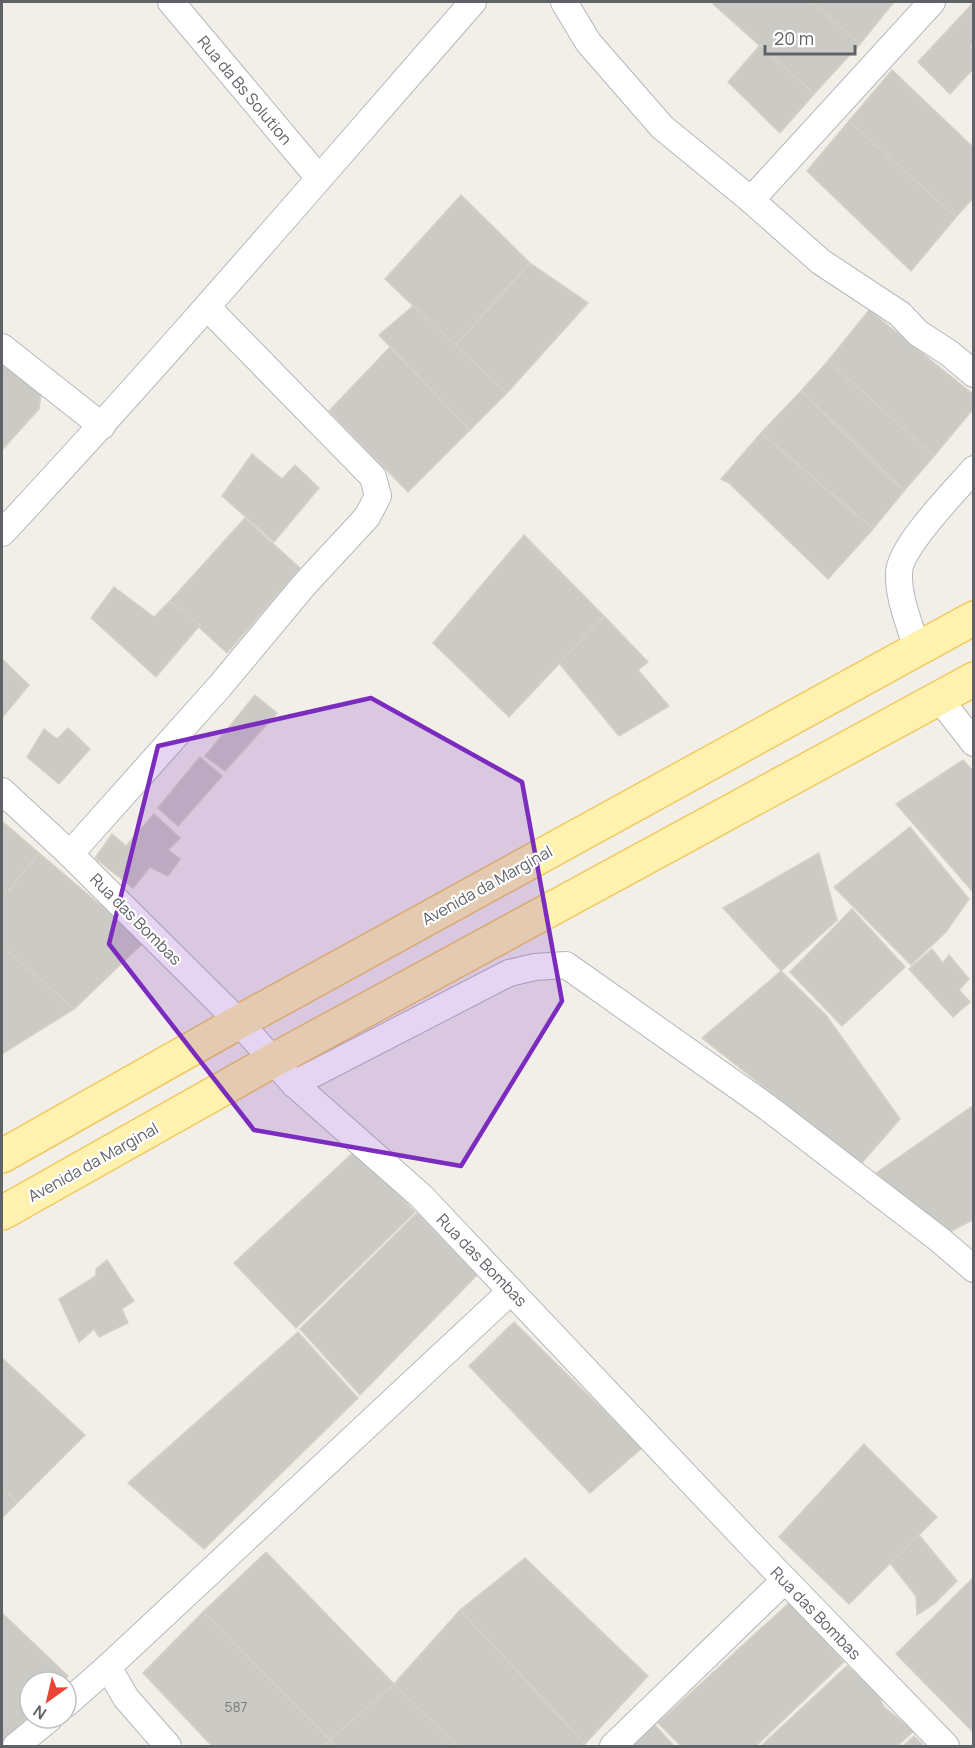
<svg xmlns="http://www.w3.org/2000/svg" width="975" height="1748" font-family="Manrope,sans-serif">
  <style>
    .building { fill: #cccac5; stroke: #d6d1c6; stroke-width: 1.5 }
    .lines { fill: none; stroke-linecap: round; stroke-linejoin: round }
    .minor-casing { stroke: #b5b8bc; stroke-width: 28 }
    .primary-casing { stroke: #f2c960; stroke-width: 36 }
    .minor { stroke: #fff; stroke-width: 26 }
    .primary { stroke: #fff2af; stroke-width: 33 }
    .marked { fill: #7b2cbf; fill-opacity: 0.2; stroke: #7b2cbf; stroke-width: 4.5; stroke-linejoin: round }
    .labels { text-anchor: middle; stroke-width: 4.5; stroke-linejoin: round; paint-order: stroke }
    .number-label { font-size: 14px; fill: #7a7d7f }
    .street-label { font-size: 16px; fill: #5f6368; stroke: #fff }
  </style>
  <rect width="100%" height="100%" fill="#f1efe8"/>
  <!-- building -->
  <g class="building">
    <path d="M 715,2 L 812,2 L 860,44 L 814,94 L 713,4 Z"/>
    <path d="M 812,2 L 894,2 L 860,44 Z"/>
    <path d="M 974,2 L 974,42 L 970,47 L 974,50 L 974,68 L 950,94 L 918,62 Z"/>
    <path d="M 760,45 L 814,94 L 780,133 L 728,82 Z"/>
    <path d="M 892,70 L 974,148 L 974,197 L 956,217 L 849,121 Z"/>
    <path d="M 849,121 L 956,217 L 911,271 L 807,171 Z"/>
    <path d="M 461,195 L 530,263 L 455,346 L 385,279 Z"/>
    <path d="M 530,263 L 588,303 L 507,393 L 455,346 Z"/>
    <path d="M 413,306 L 507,393 L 470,430 L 379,335 Z"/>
    <path d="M 869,310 L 974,395 L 974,408 L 934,456 L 828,361 Z"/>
    <path d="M 390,347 L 470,430 L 408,492 L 329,411 Z"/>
    <path d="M 828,361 L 934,456 L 904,491 L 801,391 Z"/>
    <path d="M 2,364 L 41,394 L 39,409 L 2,450 Z"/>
    <path d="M 801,391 L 904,491 L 873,529 L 761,433 Z"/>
    <path d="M 761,433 L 873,529 L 828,579 L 729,483 L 721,479 Z"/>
    <path d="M 252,454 L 282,479 L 295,465 L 319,488 L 274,542 L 222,496 Z"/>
    <path d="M 245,518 L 300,568 L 227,653 L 170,601 Z"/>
    <path d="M 524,535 L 604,616 L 509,717 L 433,643 Z"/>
    <path d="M 114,587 L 154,617 L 170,601 L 200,625 L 156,677 L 91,618 Z"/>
    <path d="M 604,616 L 648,662 L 638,670 L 669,706 L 619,736 L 559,663 Z"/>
    <path d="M 3,660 L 29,685 L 2,718 L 2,662 Z"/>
    <path d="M 255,695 L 277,713 L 225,771 L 205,756 Z"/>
    <path d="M 68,728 L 90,749 L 59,784 L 27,757 L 44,729 L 57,739 Z"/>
    <path d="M 200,757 L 222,776 L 178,826 L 158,808 Z"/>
    <path d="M 963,760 L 974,772 L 974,893 L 896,804 Z"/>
    <path d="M 154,814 L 180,838 L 168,850 L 180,859 L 168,876 L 150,867 L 133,888 L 95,858 L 112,834 L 126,846 Z"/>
    <path d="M 2,821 L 39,853 L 2,899 Z"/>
    <path d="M 910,827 L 969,899 L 946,932 L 911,965 L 834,887 Z"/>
    <path d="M 39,853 L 144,942 L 74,1009 L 2,946 L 2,899 Z"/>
    <path d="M 819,853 L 837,920 L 781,971 L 723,908 Z"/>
    <path d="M 852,909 L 905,967 L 842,1026 L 790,972 Z"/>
    <path d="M 2,946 L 74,1009 L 2,1054 Z"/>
    <path d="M 932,949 L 943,963 L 949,955 L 969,979 L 959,990 L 970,1002 L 953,1017 L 909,969 Z"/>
    <path d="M 781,971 L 826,1015 L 900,1119 L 861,1164 L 702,1038 Z"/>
    <path d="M 974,1105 L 974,1219 L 946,1234 L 876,1173 Z"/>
    <path d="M 356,1150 L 415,1212 L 296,1328 L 234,1263 Z"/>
    <path d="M 417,1213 L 477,1275 L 360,1395 L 300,1329 Z"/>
    <path d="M 107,1260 L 134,1301 L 122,1309 L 128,1323 L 99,1337 L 94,1329 L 79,1342 L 59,1299 L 96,1276 L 96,1269 Z"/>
    <path d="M 514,1322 L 642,1448 L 590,1493 L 469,1366 Z"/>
    <path d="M 298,1332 L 358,1398 L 204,1549 L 128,1483 Z"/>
    <path d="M 2,1358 L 85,1435 L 17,1503 L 2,1486 Z"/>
    <path d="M 864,1444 L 937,1517 L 849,1604 L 779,1537 Z"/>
    <path d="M 2,1486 L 17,1503 L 2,1518 Z"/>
    <path d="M 919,1535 L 957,1581 L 934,1604 L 917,1615 L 916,1596 L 890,1563 Z"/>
    <path d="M 266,1552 L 394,1684 L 330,1740 L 203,1612 Z"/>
    <path d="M 525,1558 L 648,1676 L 585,1744 L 460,1610 Z"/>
    <path d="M 974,1577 L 974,1733 L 896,1654 Z"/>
    <path d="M 790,1602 L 844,1662 L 756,1746 L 681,1746 L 658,1723 Z"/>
    <path d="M 460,1610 L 585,1744 L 583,1746 L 457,1746 L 394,1684 Z"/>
    <path d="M 203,1612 L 330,1740 L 322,1746 L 212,1746 L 143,1673 Z"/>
    <path d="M 2,1613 L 68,1676 L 62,1682 L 30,1682 L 30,1715 L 2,1742 Z"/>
    <path d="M 847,1666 L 876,1691 L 884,1707 L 914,1731 L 897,1746 L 761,1746 Z"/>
    <path d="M 394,1684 L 457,1746 L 336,1746 L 330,1740 Z"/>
    <path d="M 655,1725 L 674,1746 L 633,1746 Z"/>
    <path d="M 914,1736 L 924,1746 L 903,1746 Z"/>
    <path d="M 330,1740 L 336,1746 L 322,1746 Z"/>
  </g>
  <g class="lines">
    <!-- minor casing -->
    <g class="minor-casing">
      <g id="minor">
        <path d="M 171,2 L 319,178"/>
        <path d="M 564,2 L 588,42 L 662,127 L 751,200 L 821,262 L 900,314 L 918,333 L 949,353 L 974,374"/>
        <path d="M 751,200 L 932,2"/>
        <path d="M 2,347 L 102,426"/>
        <path d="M 2,533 C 164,360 317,180 473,2"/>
        <path d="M 917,649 C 910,625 898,598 899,573 C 899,547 956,490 974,469"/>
        <path d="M 938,697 L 974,743"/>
        <path d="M 2,791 L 70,854 L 239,1022 L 294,1084 L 421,1196 L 755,1549 L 946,1746"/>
        <path d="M 70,854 L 220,686 L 304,585 L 367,517 L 378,496 L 373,477 L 208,308"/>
        <path d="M 294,1084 L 509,973 L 535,967 L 566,965 L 767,1107 L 940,1240 L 974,1269"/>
        <path d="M 108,1667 L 511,1291"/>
        <path d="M 66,1704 L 108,1667 L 126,1698 L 168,1746"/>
        <path d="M 16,1746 L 50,1718"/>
        <path d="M 613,1746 L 785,1580"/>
      </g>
    </g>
    <!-- primary casing -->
    <g class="primary-casing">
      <g id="primary">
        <path d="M 2,1156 L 239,1022 L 974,618"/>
        <path d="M 2,1213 L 272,1061 L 974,679"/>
      </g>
    </g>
    <!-- minor -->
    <use href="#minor" class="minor"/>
    <!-- primary -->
    <use href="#primary" class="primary"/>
  </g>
  <!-- marked area -->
  <path class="marked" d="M 371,698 L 522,782 L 562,1001 L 461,1166 L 254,1130 L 109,944 L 158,746 Z"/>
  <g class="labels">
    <!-- number labels -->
    <g class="number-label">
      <text x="236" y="1712">587</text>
    </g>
    <!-- street labels -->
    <g class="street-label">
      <text transform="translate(245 90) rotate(50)" y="6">Rua da Bs Solution</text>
      <text transform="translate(487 885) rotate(-29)" y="6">Avenida da Marginal</text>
      <text transform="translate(136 919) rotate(45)" y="6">Rua das Bombas</text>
      <text transform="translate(93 1162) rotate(-29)" y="6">Avenida da Marginal</text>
      <text transform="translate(482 1260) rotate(46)" y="6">Rua das Bombas</text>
      <text transform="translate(816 1613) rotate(46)" y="6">Rua das Bombas</text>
    </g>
  </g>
  <!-- border -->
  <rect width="975" height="1748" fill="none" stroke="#5f6368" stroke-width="6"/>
  <!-- north arrow -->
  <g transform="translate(48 1700) rotate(214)"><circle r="28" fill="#ffffff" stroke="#bfc1c3" stroke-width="1.5"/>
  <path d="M0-4.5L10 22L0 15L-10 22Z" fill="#ea4335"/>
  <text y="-9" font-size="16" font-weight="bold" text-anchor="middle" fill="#5f6368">N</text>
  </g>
  <!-- scale -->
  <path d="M765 45v9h90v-9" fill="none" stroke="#5f6368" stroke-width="3"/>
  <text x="774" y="45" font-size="18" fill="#5f6368" stroke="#ffffff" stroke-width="4.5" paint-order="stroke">20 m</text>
</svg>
